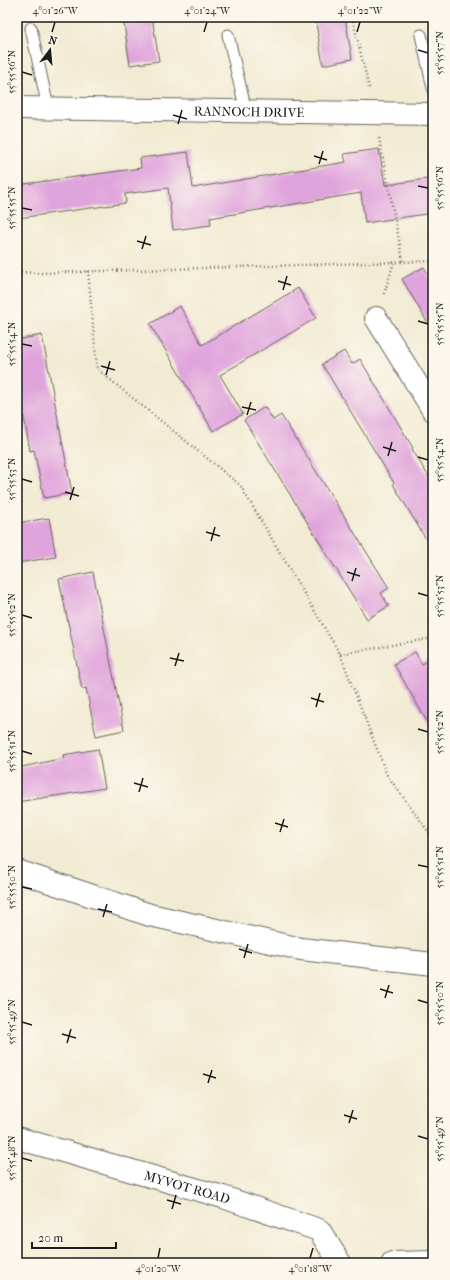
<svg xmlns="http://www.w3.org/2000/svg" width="450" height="1280" font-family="'IM FELL French Canon',serif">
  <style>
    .building { fill: #e0a4dc }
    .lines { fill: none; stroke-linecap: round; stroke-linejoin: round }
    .service-casing { stroke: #67645c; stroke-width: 13 }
    .minor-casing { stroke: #67645c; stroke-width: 24 }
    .tertiary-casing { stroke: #67645c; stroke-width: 24 }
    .path { stroke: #67645c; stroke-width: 2.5; stroke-dasharray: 1 3; stroke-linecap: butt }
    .service { stroke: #fff; stroke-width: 11 }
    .minor { stroke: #fff; stroke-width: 22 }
    .tertiary { stroke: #fff; stroke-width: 22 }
    .ticks { fill: none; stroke: #1c1c1c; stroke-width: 1.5 }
    .labels { text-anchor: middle; stroke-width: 3; stroke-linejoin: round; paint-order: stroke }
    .street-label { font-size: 13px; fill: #1c1c1c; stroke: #fbf7ec }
    .neatline { fill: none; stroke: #1c1c1c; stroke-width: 1.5 }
    .ticks-label { font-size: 10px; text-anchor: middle; fill: #1c1c1c }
  </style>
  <rect width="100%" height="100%" fill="#fbf7ec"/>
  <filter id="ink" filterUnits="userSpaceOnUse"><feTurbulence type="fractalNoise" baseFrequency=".025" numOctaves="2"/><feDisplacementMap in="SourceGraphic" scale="8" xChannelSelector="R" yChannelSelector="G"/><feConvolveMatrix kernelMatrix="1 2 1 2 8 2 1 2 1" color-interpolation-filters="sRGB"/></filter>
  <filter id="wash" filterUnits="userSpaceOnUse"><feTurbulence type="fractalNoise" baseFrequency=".012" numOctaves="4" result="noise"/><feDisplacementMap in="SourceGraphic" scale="16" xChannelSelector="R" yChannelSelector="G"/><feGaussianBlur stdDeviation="0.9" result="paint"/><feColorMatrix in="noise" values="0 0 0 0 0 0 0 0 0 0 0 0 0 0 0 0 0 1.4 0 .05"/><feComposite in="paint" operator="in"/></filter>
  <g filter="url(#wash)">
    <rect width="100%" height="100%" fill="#f2ebd3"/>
    <g id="blocks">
      <!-- building -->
      <g class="building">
        <path d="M 123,17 L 152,17 L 159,61 L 130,65 Z"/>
        <path d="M 315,17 L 345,17 L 352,59 L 323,65 Z"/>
        <path d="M 379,149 L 385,185 L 433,178 L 433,213 L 365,223 L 361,193 L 210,218 L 211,225 L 173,230 L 168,188 L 125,194 L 126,203 L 19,218 L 17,206 L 17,185 L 141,168 L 140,158 L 188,152 L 193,188 L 346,162 L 344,154 Z"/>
        <path d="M 424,267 L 433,283 L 433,332 L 402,279 Z"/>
        <path d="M 298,288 L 316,318 L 220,375 L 243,414 L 213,431 L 150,324 L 180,306 L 202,345 Z"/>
        <path d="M 42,335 L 72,493 L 44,498 L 34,450 L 30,451 L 23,412 L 21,413 L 17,390 L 17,340 Z"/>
        <path d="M 344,351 L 352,364 L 360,359 L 413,448 L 412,449 L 433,484 L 433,551 L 393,484 L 394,483 L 322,364 Z"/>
        <path d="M 265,407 L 273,420 L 281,415 L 389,588 L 381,593 L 389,606 L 367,619 L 244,420 Z"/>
        <path d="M 49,518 L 56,557 L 17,563 L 17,523 Z"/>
        <path d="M 93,572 L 124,730 L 96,736 L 86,688 L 82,689 L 59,579 Z"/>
        <path d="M 415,652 L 422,664 L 433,658 L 433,732 L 394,664 Z"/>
        <path d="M 98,749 L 105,788 L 17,802 L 17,768 L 64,758 L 63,755 Z"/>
      </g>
    </g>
  </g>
  <g filter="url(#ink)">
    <use href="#blocks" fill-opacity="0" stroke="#67645c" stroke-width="1"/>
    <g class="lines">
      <!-- service casing -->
      <g class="service-casing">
        <g id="service">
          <path d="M 31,28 L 48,108"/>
          <path d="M 228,35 L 246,111"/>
          <path d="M 421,35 L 433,88"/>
        </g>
      </g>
      <!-- minor casing -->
      <g class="minor-casing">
        <g id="minor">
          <path id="s1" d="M 17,108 L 433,114"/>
          <path d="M 376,318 L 433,410"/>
          <path id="s2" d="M 17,1138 L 223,1197 L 319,1230 L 340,1263"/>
          <path d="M 392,1263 L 433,1262"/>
        </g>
      </g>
      <!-- tertiary casing -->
      <g class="tertiary-casing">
        <path id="tertiary" d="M 17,871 L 150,915 L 301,949 L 433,964"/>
      </g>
      <!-- path -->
      <g class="path">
        <path d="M 352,17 L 369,88"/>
        <path d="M 379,138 L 403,261"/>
        <path d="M 88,271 L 97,369 L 240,485 L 340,654 L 387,775 L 433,838"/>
        <path d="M 17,272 L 39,273 L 433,261"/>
        <path d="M 384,294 L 394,262"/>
        <path d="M 340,654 L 433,638"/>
      </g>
      <!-- service -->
      <use href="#service" class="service"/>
      <!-- minor -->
      <use href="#minor" class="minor"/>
      <!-- tertiary -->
      <use href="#tertiary" class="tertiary"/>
    </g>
  </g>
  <!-- ticks -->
  <path class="ticks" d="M 52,32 L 55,22M 204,32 L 207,22M 357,32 L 360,22M 418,50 L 428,53M 22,72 L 32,75M 173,115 L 187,119M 178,124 L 182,110M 314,156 L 327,160M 319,164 L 323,151M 418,186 L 428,188M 22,208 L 32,210M 137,241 L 151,245M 142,249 L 146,236M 278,281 L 291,285M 283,290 L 287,276M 418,321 L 428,324M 22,344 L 32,346M 101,366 L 115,370M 106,375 L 110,361M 242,407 L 256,410M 247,415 L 251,402M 383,447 L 396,451M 388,456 L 392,442M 418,457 L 428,460M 22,479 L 32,482M 65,492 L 79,496M 70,500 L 74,487M 206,532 L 220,536M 211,541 L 215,527M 347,572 L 360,576M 352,581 L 356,568M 418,593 L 428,596M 22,615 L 32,618M 170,658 L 184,661M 175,666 L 179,653M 311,698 L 324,702M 316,707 L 320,693M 418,729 L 428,732M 22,751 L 32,754M 134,783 L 148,787M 139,792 L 143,778M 275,823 L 288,827M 280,832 L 284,819M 418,865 L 428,867M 22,887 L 32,889M 98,909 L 112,912M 103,917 L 107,904M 239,949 L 252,953M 244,958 L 248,944M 380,989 L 393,993M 385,998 L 389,985M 418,1000 L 428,1003M 22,1022 L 32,1025M 62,1034 L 76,1038M 67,1043 L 71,1029M 203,1074 L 216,1078M 208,1083 L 212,1070M 344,1115 L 357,1119M 349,1123 L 353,1110M 418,1136 L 428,1139M 22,1158 L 32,1161M 167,1200 L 181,1204M 172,1209 L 176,1195M 158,1258 L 160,1248M 310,1258 L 313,1248"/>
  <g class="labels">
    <!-- street labels -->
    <g class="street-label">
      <text dy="5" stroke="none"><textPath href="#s1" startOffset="232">RANNOCH DRIVE</textPath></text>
      <text dy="5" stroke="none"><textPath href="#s2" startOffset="177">MYVOT ROAD</textPath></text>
    </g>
  </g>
  <!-- margin -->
  <rect width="450" height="1280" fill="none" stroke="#fbf7ec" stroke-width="44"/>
  <!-- north arrow -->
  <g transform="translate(50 50) rotate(16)" stroke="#fbf7ec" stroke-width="3" paint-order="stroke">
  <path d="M0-3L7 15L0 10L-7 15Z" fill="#1c1c1c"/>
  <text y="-6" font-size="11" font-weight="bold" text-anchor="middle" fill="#1c1c1c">N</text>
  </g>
  <!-- scale -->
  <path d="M32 1242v6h84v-6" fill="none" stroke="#1c1c1c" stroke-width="2"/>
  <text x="38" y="1242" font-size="12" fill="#1c1c1c" stroke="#fbf7ec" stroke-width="3" paint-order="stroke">20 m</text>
  <rect x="22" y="22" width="406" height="1236" class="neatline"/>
  <g class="ticks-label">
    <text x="55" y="14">4°01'26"W</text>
    <text x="207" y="14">4°01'24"W</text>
    <text x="360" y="14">4°01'22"W</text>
    <text transform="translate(439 53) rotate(-90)" y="4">55°55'57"N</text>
    <text transform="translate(11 72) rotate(-90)" y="4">55°55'56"N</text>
    <text transform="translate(439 188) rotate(-90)" y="4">55°55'56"N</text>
    <text transform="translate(11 208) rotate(-90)" y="4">55°55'55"N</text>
    <text transform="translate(439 324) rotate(-90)" y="4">55°55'55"N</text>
    <text transform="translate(11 344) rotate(-90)" y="4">55°55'54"N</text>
    <text transform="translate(439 460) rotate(-90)" y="4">55°55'54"N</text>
    <text transform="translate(11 479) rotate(-90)" y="4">55°55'53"N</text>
    <text transform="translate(439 596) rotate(-90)" y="4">55°55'53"N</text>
    <text transform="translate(11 615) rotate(-90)" y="4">55°55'52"N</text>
    <text transform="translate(439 732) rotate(-90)" y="4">55°55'52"N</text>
    <text transform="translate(11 751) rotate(-90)" y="4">55°55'51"N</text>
    <text transform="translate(439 867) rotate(-90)" y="4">55°55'51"N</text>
    <text transform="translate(11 887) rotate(-90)" y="4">55°55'50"N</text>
    <text transform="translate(439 1003) rotate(-90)" y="4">55°55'50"N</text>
    <text transform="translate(11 1022) rotate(-90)" y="4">55°55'49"N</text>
    <text transform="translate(439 1139) rotate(-90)" y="4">55°55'49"N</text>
    <text transform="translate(11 1158) rotate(-90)" y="4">55°55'48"N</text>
    <text x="158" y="1272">4°01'20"W</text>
    <text x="310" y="1272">4°01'18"W</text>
  </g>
</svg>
